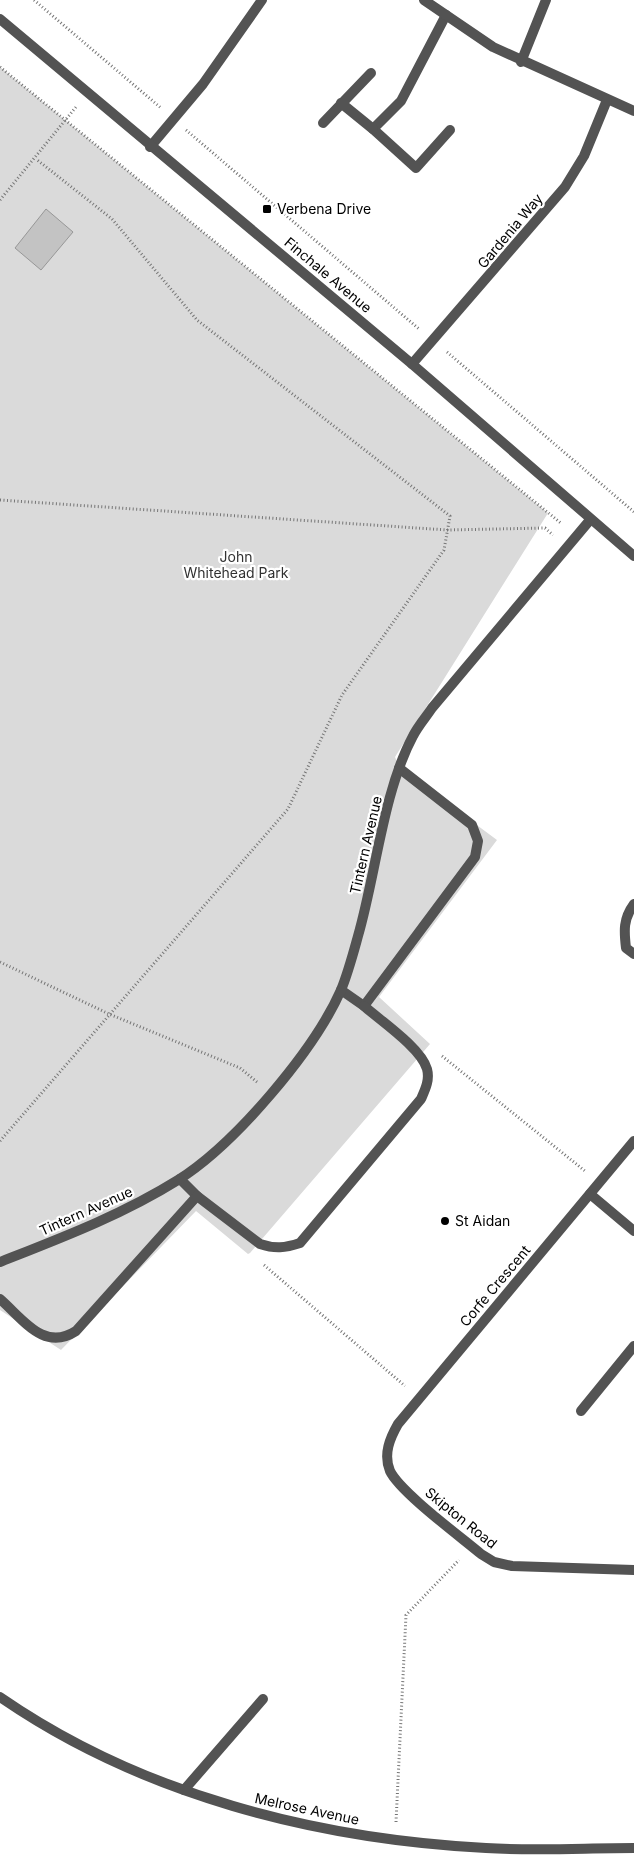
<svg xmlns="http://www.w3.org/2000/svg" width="634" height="1867" font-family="Inter,sans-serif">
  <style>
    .green { fill: #dadada }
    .building { fill: #c3c3c3; stroke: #979797 }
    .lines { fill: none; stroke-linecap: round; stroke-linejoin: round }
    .path { stroke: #757575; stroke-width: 3; stroke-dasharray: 1 2.5; stroke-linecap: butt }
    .service { stroke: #535353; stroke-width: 10 }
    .minor { stroke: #535353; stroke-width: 10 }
    .tertiary { stroke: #535353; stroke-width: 10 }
    .poi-dot { fill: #000; stroke: #fff; stroke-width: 2 }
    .labels { text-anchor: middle; stroke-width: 4.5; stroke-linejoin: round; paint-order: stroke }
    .poi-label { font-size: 14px; fill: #000; stroke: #fff; text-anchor: start }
    .street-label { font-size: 14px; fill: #000; stroke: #fff }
    .park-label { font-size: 14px; fill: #313131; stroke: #fff }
  </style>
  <rect width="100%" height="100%" fill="#fff"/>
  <!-- green -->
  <path class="green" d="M 0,67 L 548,513 L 395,757 L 400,768 L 497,840 L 379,997 L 430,1044 L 250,1253 L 248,1254 L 196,1211 L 61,1350 L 0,1310 Z"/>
  <!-- building -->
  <path class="building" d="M 46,209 L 73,232 L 41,270 L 15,248 Z"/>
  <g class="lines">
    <!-- path -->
    <g class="path">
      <path d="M 34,0 L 161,108"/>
      <path d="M 0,67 L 562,524"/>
      <path d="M 186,130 L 419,329"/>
      <path d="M 0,200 L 76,107"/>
      <path d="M 447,352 L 634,512"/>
      <path d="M 0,500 L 447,530 L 545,528 L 553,535"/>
      <path d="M 0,962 L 109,1014 L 240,1068 L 257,1082"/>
      <path d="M 442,1056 L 585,1171"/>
      <path d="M 0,1141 L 288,809 L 342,695 L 444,550 L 450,516 L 197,320 L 112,219 L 36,159"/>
      <path d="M 264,1265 L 405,1386"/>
      <path d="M 396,1822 L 406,1615 L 459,1560"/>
    </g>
    <!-- service -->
    <g class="service">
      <path d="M 446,15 L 401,101 L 373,129 L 416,168 L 450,130"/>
      <path d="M 341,103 L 373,129"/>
      <path d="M 323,123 L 371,73"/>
      <path d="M 634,904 C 623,919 624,931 626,948 L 634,954"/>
      <path d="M 581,1411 L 634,1346"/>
      <path d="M 184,1790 L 263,1699"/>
    </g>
    <!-- minor -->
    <g class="minor">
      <path d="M 424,0 L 493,47 L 634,111"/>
      <path d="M 521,62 L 546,0"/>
      <path d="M 150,147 L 203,84 L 262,0"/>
      <path d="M 412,364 L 565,187 L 584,156 L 607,100"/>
      <path d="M 341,990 L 364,1006 L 475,857 L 478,841 L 472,825 L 399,768"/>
      <path d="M 634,1141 L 398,1424 C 390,1438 383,1454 390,1471 C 400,1492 461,1537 481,1554 L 494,1562 L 512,1566 L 634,1570"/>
      <path d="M 180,1179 L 197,1196 L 260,1244 C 275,1249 285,1248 300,1243 L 421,1099 C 425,1090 430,1080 427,1069 C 421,1048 381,1021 364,1006"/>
      <path d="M 590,1194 L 634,1231"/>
      <path d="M 0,1262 C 61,1238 122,1215 178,1180 C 235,1144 314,1051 341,990 C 348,973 353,954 358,936 C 376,874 383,792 413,736 C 418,726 426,717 432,708 L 590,520"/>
      <path d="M 0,1299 C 23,1319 44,1352 76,1331 L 197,1196"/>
      <path d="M 0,1697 C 142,1795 316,1839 486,1848 C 535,1851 585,1848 634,1848"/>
    </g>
    <!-- tertiary -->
    <path class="tertiary" d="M 0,19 L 412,364 L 634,556"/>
  </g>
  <!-- markers -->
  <g class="poi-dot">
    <rect x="262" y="204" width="10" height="10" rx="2.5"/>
    <circle cx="445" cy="1221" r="5"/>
  </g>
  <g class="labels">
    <!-- poi labels -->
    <g class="poi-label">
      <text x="277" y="214">Verbena Drive</text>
      <text x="455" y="1226">St Aidan</text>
    </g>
    <!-- street labels -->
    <g class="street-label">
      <text transform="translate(510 231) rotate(-50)" y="5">Gardenia Way</text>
      <text transform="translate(328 275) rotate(40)" y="5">Finchale Avenue</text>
      <text transform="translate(366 845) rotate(-77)" y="5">Tintern Avenue</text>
      <text transform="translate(86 1211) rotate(-24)" y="5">Tintern Avenue</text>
      <text transform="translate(495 1286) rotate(-50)" y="5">Corfe Crescent</text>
      <text transform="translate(461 1518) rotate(39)" y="5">Skipton Road</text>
      <text transform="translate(307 1809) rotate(12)" y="5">Melrose Avenue</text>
    </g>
    <!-- park labels -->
    <g class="park-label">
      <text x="236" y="562">John<tspan x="236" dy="16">Whitehead Park</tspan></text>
    </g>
  </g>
</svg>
